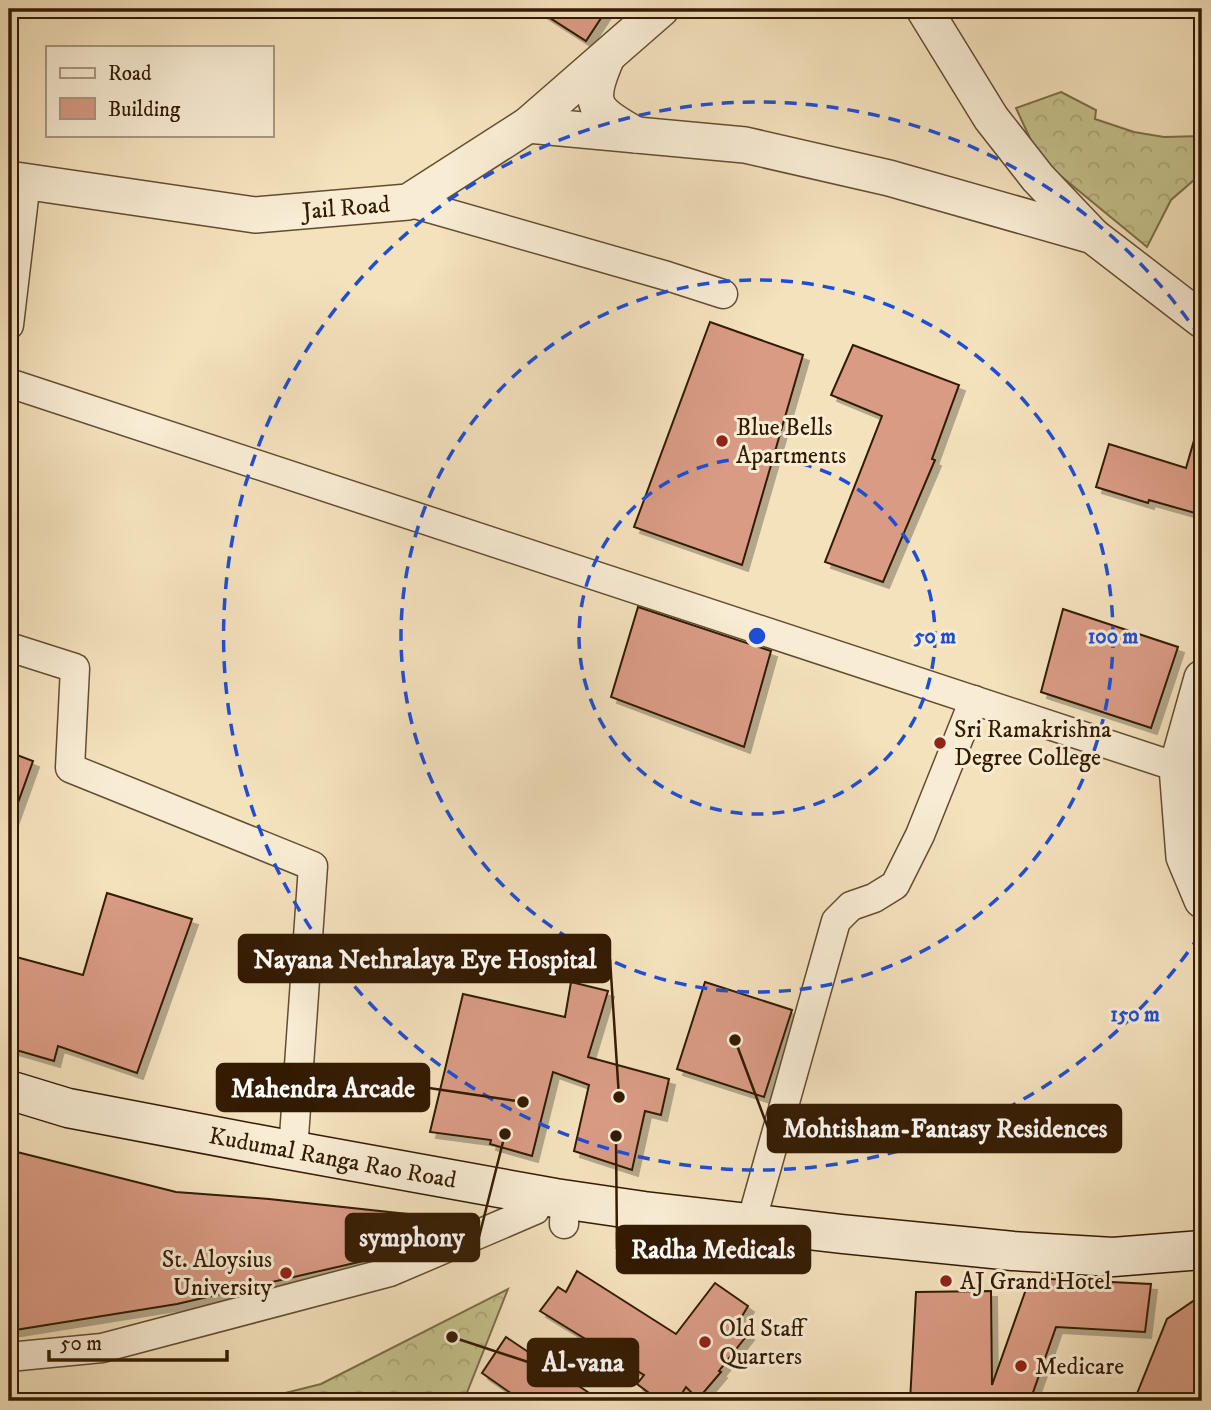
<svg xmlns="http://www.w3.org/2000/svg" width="1211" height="1410" font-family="'IM FELL DW Pica',serif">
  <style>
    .forest { fill: url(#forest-crowns); stroke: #7c6e47; stroke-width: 2 }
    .building { fill: #d99b84; stroke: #331b02; stroke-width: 2; filter: url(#shadow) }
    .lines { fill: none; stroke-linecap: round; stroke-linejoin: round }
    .minor-casing { stroke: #634d31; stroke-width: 31 }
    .tertiary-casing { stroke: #634d31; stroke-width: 38 }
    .secondary-casing { stroke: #331b02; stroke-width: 41 }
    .minor { stroke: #f8ecd4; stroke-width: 28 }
    .tertiary { stroke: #f8ecd4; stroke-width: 35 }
    .secondary { stroke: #f8ecd4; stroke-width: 38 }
    .ring { fill: none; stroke: #1d4ed8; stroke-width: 3.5; stroke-dasharray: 12 9 }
    .poi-dot { fill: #8f2418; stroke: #f8ecd4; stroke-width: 2.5 }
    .labels { text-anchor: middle; stroke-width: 6; stroke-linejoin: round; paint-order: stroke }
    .street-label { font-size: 24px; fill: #331b02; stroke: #f8ecd4 }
    .poi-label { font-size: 24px; fill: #331b02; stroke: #f8ecd4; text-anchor: start }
    .centre { fill: #1d4ed8; stroke: #f8ecd4; stroke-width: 3.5 }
    .ring-label { font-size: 21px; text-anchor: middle; font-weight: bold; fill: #1d4ed8; stroke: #f8ecd4; stroke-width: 6; stroke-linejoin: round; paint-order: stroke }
    .leader { fill: none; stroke: #331b02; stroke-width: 2.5 }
    .callout-dot { fill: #331b02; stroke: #f8ecd4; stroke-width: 2.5 }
    .callout { fill: #331b02; stroke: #331b02; stroke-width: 2.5 }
    .callout-label { font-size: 26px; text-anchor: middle; font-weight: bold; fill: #fff }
  </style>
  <defs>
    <pattern id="forest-crowns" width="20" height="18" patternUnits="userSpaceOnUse" patternTransform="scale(1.75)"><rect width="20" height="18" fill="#c4c18c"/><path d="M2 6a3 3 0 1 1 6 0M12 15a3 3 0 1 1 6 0" fill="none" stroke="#a9a577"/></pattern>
    <filter id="shadow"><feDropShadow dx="6" dy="6" stdDeviation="0" flood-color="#0004"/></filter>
  </defs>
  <rect width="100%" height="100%" fill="#f4e2bd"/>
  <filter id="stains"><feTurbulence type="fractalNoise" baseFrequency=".00286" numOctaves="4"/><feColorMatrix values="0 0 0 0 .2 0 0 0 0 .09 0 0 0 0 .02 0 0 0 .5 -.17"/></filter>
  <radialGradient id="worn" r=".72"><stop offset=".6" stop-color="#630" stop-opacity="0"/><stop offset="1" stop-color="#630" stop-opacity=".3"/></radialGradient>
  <!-- forest -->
  <g class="forest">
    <path d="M 1061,92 L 1096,110 L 1095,119 L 1134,132 L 1164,137 L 1202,136 L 1202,173 L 1171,200 L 1147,247 L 1039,158 L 1016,108 Z"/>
    <path d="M 508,1289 L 466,1395 L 461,1401 L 253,1401 L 321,1384 Z"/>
  </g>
  <!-- building -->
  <g class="building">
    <path d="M 536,9 L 607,9 L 586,41 Z"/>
    <path d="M 710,322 L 803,355 L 742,565 L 634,527 Z"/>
    <path d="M 853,345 L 959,385 L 932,459 L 935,460 L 883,582 L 825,562 L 882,416 L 831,395 Z"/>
    <path d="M 1197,430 L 1202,431 L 1202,515 L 1149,500 L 1148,503 L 1096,487 L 1109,444 L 1186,468 Z"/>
    <path d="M 638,607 L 771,651 L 744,747 L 611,697 Z"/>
    <path d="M 1063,609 L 1178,647 L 1151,728 L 1041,692 Z"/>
    <path d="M 9,752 L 33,761 L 11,822 L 9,821 Z"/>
    <path d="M 107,893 L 192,919 L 137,1073 L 58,1046 L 54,1061 L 9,1048 L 9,955 L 83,975 Z"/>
    <path d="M 571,982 L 608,991 L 588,1057 L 669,1079 L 661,1115 L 645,1111 L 632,1170 L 574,1151 L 589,1085 L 553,1072 L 532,1156 L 490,1144 L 491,1140 L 430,1132 L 463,994 L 565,1017 Z"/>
    <path d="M 705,982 L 792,1010 L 764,1097 L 677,1069 Z"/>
    <path d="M 9,1150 L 176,1192 L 269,1199 L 407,1214 L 402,1249 L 385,1256 L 177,1304 L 9,1331 Z"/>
    <path d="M 577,1271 L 676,1334 L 715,1283 L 748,1306 L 738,1323 L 748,1334 L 719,1371 L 721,1372 L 698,1399 L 686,1387 L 677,1401 L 660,1401 L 637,1384 L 644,1375 L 540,1311 L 558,1287 L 566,1292 Z"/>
    <path d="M 1030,1278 L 1151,1284 L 1145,1332 L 1056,1327 L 1030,1401 L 910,1401 L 916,1292 L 991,1291 L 992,1385 Z"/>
    <path d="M 1202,1295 L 1202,1401 L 1134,1401 L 1167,1319 Z"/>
    <path d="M 506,1337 L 601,1401 L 522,1401 L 482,1373 Z"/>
  </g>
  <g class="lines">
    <!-- minor casing -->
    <g class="minor-casing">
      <g id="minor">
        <path d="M 408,202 L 667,276 L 723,294"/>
        <path d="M 9,325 L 26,181"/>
        <path d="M 9,383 L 1177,767"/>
        <path d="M 9,647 L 75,668 L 70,768 L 313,866 L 293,1151"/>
        <path d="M 751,1223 L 836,921 L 851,906 L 874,898 L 895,885 L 920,835 L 974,700"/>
        <path d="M 564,1224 L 565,1199"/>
        <path d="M 9,1357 L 102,1348 L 390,1272 L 535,1210 L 540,1195"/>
      </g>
    </g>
    <!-- tertiary casing -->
    <g class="tertiary-casing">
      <g id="tertiary">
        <path d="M 924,9 L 991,118 L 1038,178 L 1093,236"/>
        <path d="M 607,57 C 586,105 593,111 636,135"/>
        <path d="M 528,125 L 745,145 L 889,178 L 1093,236 L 1202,320"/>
        <path id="s1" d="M 9,179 L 255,215 L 408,202 L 528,125 L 661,9"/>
        <path d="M 1202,678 L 1177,767 L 1184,857 L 1202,900"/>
      </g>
    </g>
    <!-- secondary casing -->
    <g class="secondary-casing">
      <g id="secondary">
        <path id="s2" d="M 9,1090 L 68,1108 L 273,1147 L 555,1198 L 644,1211 L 842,1234 L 1013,1251 L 1113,1257 L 1202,1250"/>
      </g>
    </g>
    <!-- minor -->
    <use href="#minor" class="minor"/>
    <!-- tertiary -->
    <use href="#tertiary" class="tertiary"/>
    <!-- secondary -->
    <use href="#secondary" class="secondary"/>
  </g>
  <!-- distance rings -->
  <g class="ring">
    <circle cx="757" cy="636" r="178"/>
    <circle cx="757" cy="636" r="356"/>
    <path d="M1200 935A534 534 0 1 1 1200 337"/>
  </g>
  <!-- markers -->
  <g class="poi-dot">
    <circle cx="722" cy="441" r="7"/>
    <circle cx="940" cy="743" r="7"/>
    <circle cx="286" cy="1273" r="7"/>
    <circle cx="946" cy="1281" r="7"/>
    <circle cx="705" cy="1342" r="7"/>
    <circle cx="1021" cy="1366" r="7"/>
  </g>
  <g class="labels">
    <!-- street labels -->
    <g class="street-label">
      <text dy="8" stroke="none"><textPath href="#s1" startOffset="340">Jail Road</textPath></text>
      <text dy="8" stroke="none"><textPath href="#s2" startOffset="331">Kudumal Ranga Rao Road</textPath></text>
    </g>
    <!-- poi labels -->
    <g class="poi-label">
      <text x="736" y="435">Blue Bells<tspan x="736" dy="28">Apartments</tspan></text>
      <text x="954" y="737">Sri Ramakrishna<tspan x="954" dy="28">Degree College</tspan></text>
      <text x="272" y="1267" text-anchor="end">St. Aloysius<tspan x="272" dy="28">University</tspan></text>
      <text x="960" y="1289">AJ Grand Hotel</text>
      <text x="719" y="1336">Old Staff<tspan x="719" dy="28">Quarters</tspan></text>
      <text x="1035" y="1374">Medicare</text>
    </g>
  </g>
  <circle cx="757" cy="636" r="10" class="centre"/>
  <g class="ring-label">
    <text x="935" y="643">50 m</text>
    <text x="1113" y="643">100 m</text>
    <text x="1135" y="1021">150 m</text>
  </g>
  <!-- callouts -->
  <path class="leader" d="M619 1097L610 959M523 1102L429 1088M735 1040L768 1128M505 1134L479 1237M616 1136L617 1249M452 1337L528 1362"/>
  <g class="callout-dot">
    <circle cx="619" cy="1097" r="7"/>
    <circle cx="523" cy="1102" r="7"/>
    <circle cx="735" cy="1040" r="7"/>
    <circle cx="505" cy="1134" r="7"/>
    <circle cx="616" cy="1136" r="7"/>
    <circle cx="452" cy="1337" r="7"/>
  </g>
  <g class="callout">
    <rect x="239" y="935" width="371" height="47" rx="7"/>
    <rect x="217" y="1064" width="212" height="47" rx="7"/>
    <rect x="768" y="1105" width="353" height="47" rx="7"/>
    <rect x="346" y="1214" width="133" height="47" rx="7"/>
    <rect x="617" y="1226" width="193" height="47" rx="7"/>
    <rect x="528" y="1339" width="110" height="47" rx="7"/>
  </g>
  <g class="callout-label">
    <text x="425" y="968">Nayana Nethralaya Eye Hospital</text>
    <text x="323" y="1097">Mahendra Arcade</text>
    <text x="945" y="1137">Mohtisham-Fantasy Residences</text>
    <text x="412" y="1246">symphony</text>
    <text x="713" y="1258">Radha Medicals</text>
    <text x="583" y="1371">Al-vana</text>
  </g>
  <!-- margin -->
  <rect width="1211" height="1410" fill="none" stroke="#f4e2bd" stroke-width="35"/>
  <rect x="10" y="10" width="1190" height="1389" fill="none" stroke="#331b02" stroke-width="3.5"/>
  <rect x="18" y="18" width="1176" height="1375" fill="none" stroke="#331b02" stroke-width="2"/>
  <!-- legend -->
  <rect x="46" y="46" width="228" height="91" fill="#f8ecd4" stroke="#a99880" stroke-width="2"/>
  <rect x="60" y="68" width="35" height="10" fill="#f8ecd4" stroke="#a99880" stroke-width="2"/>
  <text x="108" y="80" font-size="21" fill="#331b02">Road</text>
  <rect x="60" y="98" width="35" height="21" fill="#d99b84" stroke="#a99880" stroke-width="2"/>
  <text x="108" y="116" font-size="21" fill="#331b02">Building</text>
  <!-- scale -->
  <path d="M49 1350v10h178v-10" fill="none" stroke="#331b02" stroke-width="3.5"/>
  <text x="60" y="1350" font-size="21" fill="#331b02" stroke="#f8ecd4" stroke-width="5" paint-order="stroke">50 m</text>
  <rect width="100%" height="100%" filter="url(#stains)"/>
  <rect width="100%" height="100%" fill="url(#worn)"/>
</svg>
